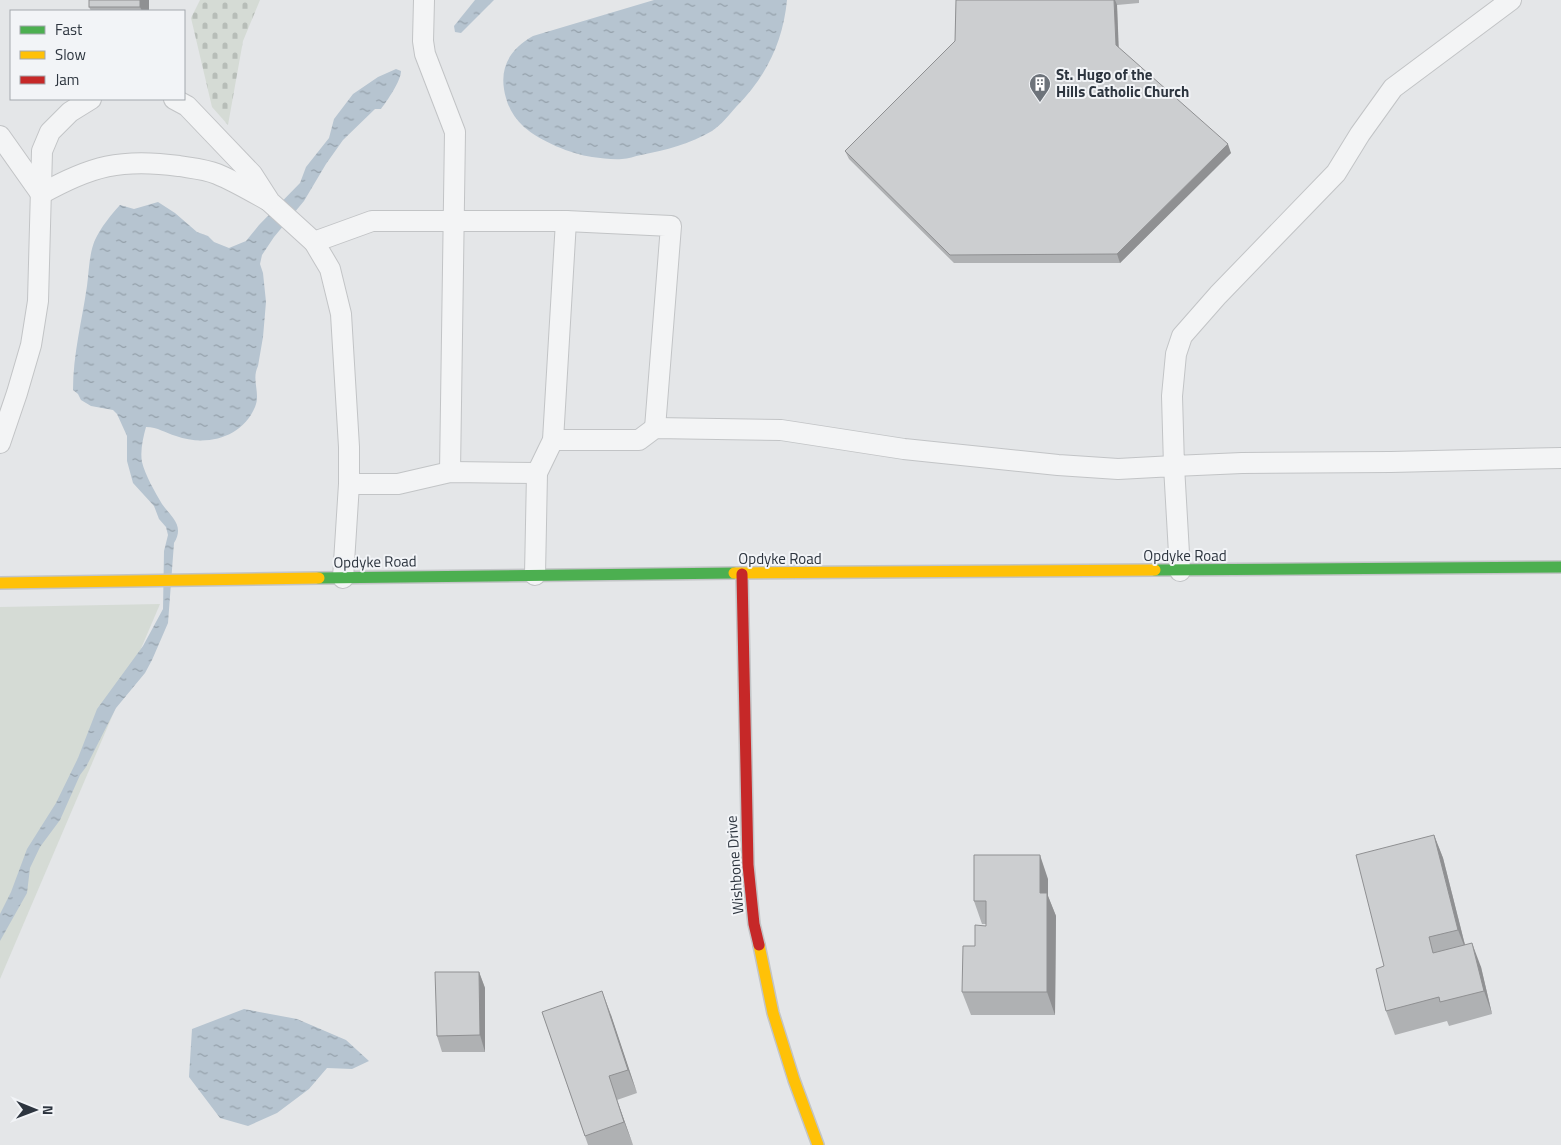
<svg xmlns="http://www.w3.org/2000/svg" width="1561" height="1145" font-family="'Titillium Web',sans-serif">
  <style>
    .green { fill: #d5dbd5 }
    .cemetery { fill: url(#cemetery-stones) }
    .water { fill: url(#water-ripples) }
    .lines { fill: none; stroke-linecap: round; stroke-linejoin: round }
    .lane-casing { stroke: #c2c4c6; stroke-width: 22 }
    .fast-casing { stroke: #c2c4c6; stroke-width: 14 }
    .slow-casing { stroke: #c2c4c6; stroke-width: 14 }
    .jam-casing { stroke: #c2c4c6; stroke-width: 14 }
    .lane { stroke: #f3f4f5; stroke-width: 20 }
    .fast { stroke: #4caf50; stroke-width: 11 }
    .slow { stroke: #ffc107; stroke-width: 11 }
    .jam { stroke: #c62828; stroke-width: 11 }
    .wall { fill: #afb1b3 }
    .shaded-wall { fill: #8f9092 }
    .building { fill: #ccced0; stroke: #8f9092 }
    .labels { text-anchor: middle; stroke-width: 4; stroke-linejoin: round; paint-order: stroke }
    .poi-label { font-size: 15px; font-weight: bold; fill: #2d353f; stroke: #f2f4f7; text-anchor: start }
    .street-label { font-size: 15px; fill: #2d353f; stroke: #f2f4f7 }
  </style>
  <defs>
    <pattern id="cemetery-stones" width="16" height="16" patternUnits="userSpaceOnUse" patternTransform="scale(1.25)"><rect width="16" height="16" fill="#d5dbd5"/><path d="M2 7V4a2 2 0 0 1 4 0v3zM10 15v-3a2 2 0 0 1 4 0v3z" fill="#b7bdb8"/></pattern>
    <pattern id="water-ripples" width="26" height="14" patternUnits="userSpaceOnUse" patternTransform="scale(1.25)"><rect width="26" height="14" fill="#b6c4d0"/><path d="M2 4q2-2 4 0t4 0M15 11q2-2 4 0t4 0" fill="none" stroke="#94a0aa"/></pattern>
  </defs>
  <rect width="100%" height="100%" fill="#e4e6e8"/>
  <!-- green -->
  <path class="green" d="M 160,604 L 0,979 L 0,607 Z"/>
  <!-- cemetery -->
  <path class="cemetery" d="M 200,0 L 260,0 L 243,41 L 228,125 L 212,107 L 191,18 Z"/>
  <!-- water -->
  <g class="water">
    <path d="M 475,0 L 494,0 L 461,33 L 455,32 L 454,26 Z"/>
    <path d="M 654,0 L 787,0 C 783,42 766,77 736,107 C 729,115 721,125 712,131 C 690,144 666,150 641,155 C 635,156 628,159 622,159 C 613,160 602,158 592,157 C 571,154 540,141 524,127 C 515,119 509,109 506,98 C 498,70 508,50 533,36 Z"/>
    <path d="M 396,69 L 401,71 C 401,81 387,101 381,109 L 375,109 L 343,140 L 326,164 L 304,201 L 274,237 L 262,255 L 260,264 L 263,273 L 266,302 L 263,337 L 258,366 C 251,380 261,393 255,407 C 242,438 206,447 176,436 C 165,433 158,427 146,427 C 143,438 140,451 142,462 C 145,475 155,492 162,504 C 171,517 185,525 174,543 L 168,623 L 152,660 L 145,673 L 116,708 L 86,767 L 80,775 L 60,820 L 40,847 L 30,868 L 27,893 L 0,941 L 0,914 L 11,892 L 27,849 L 56,803 L 78,758 L 97,709 L 143,646 L 163,609 L 164,551 L 168,535 L 166,527 L 159,519 L 154,506 L 133,483 L 127,461 L 127,436 L 117,414 L 113,410 L 91,406 L 81,400 L 78,394 L 73,390 C 73,354 82,321 87,286 C 89,271 89,254 95,240 C 101,227 111,215 120,205 L 134,209 L 158,202 L 175,213 L 197,232 L 208,236 L 214,242 L 229,248 L 246,241 L 259,225 L 300,183 L 306,167 L 329,138 L 334,119 L 353,94 L 378,77 Z"/>
    <path d="M 244,1009 L 297,1019 L 346,1040 L 369,1061 L 352,1069 L 327,1068 L 309,1089 L 277,1113 L 248,1126 L 220,1118 L 189,1077 L 192,1029 Z"/>
  </g>
  <g class="lines">
    <!-- lane casing -->
    <g class="lane-casing">
      <g id="lane">
        <path d="M 424,0 L 423,41 L 425,54 L 455,132 L 450,472"/>
        <path d="M 1511,0 L 1393,88 L 1360,134 L 1336,173 L 1218,295 L 1182,336 L 1176,354 L 1172,396 L 1174,466 L 1242,463 L 1391,462 L 1561,458"/>
        <path d="M 174,99 L 187,106 L 252,174 L 270,202 L 314,242 L 330,269 L 341,314 L 349,447 L 349,484 L 343,578"/>
        <path d="M 0,136 L 41,194"/>
        <path d="M 41,194 C 91,166 121,158 179,166 C 191,168 205,169 217,174 C 234,181 251,191 267,200"/>
        <path d="M 314,242 L 372,221 L 566,221 L 671,226 L 655,428"/>
        <path d="M 553,440 L 639,440 L 655,428 L 781,430 L 904,449 L 1058,465 L 1118,469 L 1174,466 L 1180,571"/>
        <path d="M 0,443 L 17,393 L 31,345 L 38,301 L 42,151 L 50,132 L 70,112 L 91,99"/>
        <path d="M 349,484 L 398,484 L 450,472 L 537,473"/>
        <path d="M 535,575 L 537,473 L 553,440 L 566,221"/>
      </g>
    </g>
    <!-- fast casing -->
    <g class="fast-casing">
      <g id="fast">
        <path d="M 1155,570 L 1561,567"/>
        <path d="M 319,578 L 734,573"/>
      </g>
    </g>
    <!-- slow casing -->
    <g class="slow-casing">
      <g id="slow">
        <path d="M 734,573 L 1155,570"/>
        <path d="M 0,583 L 319,578"/>
        <path d="M 759,945 L 773,1013 L 794,1080 L 818,1145"/>
      </g>
    </g>
    <!-- jam casing -->
    <g class="jam-casing">
      <path id="jam" d="M 742,574 L 748,865 L 754,924 L 759,945"/>
    </g>
    <!-- lane -->
    <use href="#lane" class="lane"/>
    <!-- fast -->
    <use href="#fast" class="fast"/>
    <!-- slow -->
    <use href="#slow" class="slow"/>
    <!-- jam -->
    <use href="#jam" class="jam"/>
  </g>
  <!-- wall -->
  <g class="wall">
    <path d="M 89,0 L 149,0 L 149,11 L 91,11 L 89,7 Z"/>
    <path d="M 956,0 L 1139,0 L 1139,3 L 1117,5 L 1118,47 L 1231,153 L 1120,263 L 954,263 L 849,159 L 845,151 L 955,41 Z"/>
    <path d="M 1434,835 L 1443,858 L 1465,945 L 1481,967 L 1492,1014 L 1449,1026 L 1447,1021 L 1395,1035 L 1386,1011 L 1384,966 Z"/>
    <path d="M 1048,879 L 1048,896 L 1056,916 L 1055,1015 L 971,1015 L 962,992 L 975,946 L 986,926 L 986,924 L 982,924 L 974,901 Z"/>
    <path d="M 479,972 L 485,988 L 485,1052 L 442,1052 L 437,1036 Z"/>
    <path d="M 542,1012 L 611,1015 L 637,1093 L 617,1100 L 633,1145 L 588,1145 Z"/>
  </g>
  <!-- shaded-wall -->
  <g class="shaded-wall">
    <path d="M 140,0 L 149,0 L 149,11 L 142,11 L 140,7 Z"/>
    <path d="M 1114,0 L 1115,0 L 1117,5 L 1119,53 L 1116,45 Z"/>
    <path d="M 1228,144 L 1231,153 L 1120,263 L 1117,254 Z"/>
    <path d="M 1434,835 L 1443,858 L 1467,953 L 1458,930 Z"/>
    <path d="M 1040,855 L 1048,879 L 1048,896 L 1056,916 L 1055,1015 L 1047,992 L 1040,893 Z"/>
    <path d="M 1472,943 L 1481,967 L 1492,1014 L 1484,991 Z"/>
    <path d="M 479,972 L 485,988 L 485,1052 L 480,1035 Z"/>
    <path d="M 602,991 L 611,1015 L 637,1093 L 628,1070 Z"/>
    <path d="M 609,1076 L 617,1100 L 633,1145 L 624,1122 Z"/>
  </g>
  <!-- building -->
  <g class="building">
    <rect x="89" y="0" width="51" height="7"/>
    <path d="M 956,0 L 1114,0 L 1116,45 L 1228,144 L 1117,254 L 950,255 L 845,151 L 955,41 Z"/>
    <path d="M 1434,835 L 1458,930 L 1429,937 L 1433,953 L 1472,943 L 1484,991 L 1440,1002 L 1439,997 L 1386,1011 L 1376,969 L 1384,966 L 1356,855 Z"/>
    <path d="M 974,855 L 1040,855 L 1040,893 L 1047,893 L 1047,992 L 962,992 L 963,946 L 975,946 L 975,925 L 986,926 L 986,901 L 974,901 Z"/>
    <path d="M 435,972 L 479,972 L 480,1035 L 437,1036 Z"/>
    <path d="M 602,991 L 628,1070 L 609,1076 L 624,1122 L 585,1136 L 542,1012 Z"/>
  </g>
  <!-- icons -->
  <defs>
    <g id="building-pin" transform="scale(1.125)"><path d="M0 17L-7.5 6A9.5 9.5 0 1 1 7.5 6Z" fill="#6d737a" stroke="#f2f4f7"/><path d="M-4-6H4V6H1V3H-1V6H-4ZM-2.5-4.3h1.7v1.8h-1.7ZM.8-4.3h1.7v1.8H.8ZM-2.5-1h1.7V.8h-1.7ZM.8-1h1.7V.8H.8Z" fill="#fff"/></g>
  </defs>
  <g fill-rule="evenodd">
    <use href="#building-pin" x="1040" y="84"/>
  </g>
  <g class="labels">
    <!-- poi labels -->
    <g class="poi-label">
      <text x="1056" y="80">St. Hugo of the<tspan x="1056" dy="17">Hills Catholic Church</tspan></text>
    </g>
    <!-- street labels -->
    <g class="street-label">
      <text x="1185" y="561">Opdyke Road</text>
      <text x="780" y="564">Opdyke Road</text>
      <text transform="translate(375 562) rotate(-1)" y="5">Opdyke Road</text>
      <text transform="translate(735 865) rotate(-94)" y="5">Wishbone Drive</text>
    </g>
  </g>
  <!-- legend -->
  <rect x="10" y="10" width="175" height="90" fill="#f2f4f7" stroke="#a3a8ad"/>
  <rect x="20" y="26" width="25" height="8" fill="#4caf50" stroke="#a3a8ad"/>
  <text x="55" y="35" font-size="15" fill="#2d353f">Fast</text>
  <rect x="20" y="51" width="25" height="8" fill="#ffc107" stroke="#a3a8ad"/>
  <text x="55" y="60" font-size="15" fill="#2d353f">Slow</text>
  <rect x="20" y="76" width="25" height="8" fill="#c62828" stroke="#a3a8ad"/>
  <text x="55" y="85" font-size="15" fill="#2d353f">Jam</text>
  <!-- north arrow -->
  <g transform="translate(35 1110) rotate(91)" stroke="#f2f4f7" stroke-width="4" paint-order="stroke">
  <path d="M0-4L9 19L0 12L-9 19Z" fill="#2d353f"/>
  <text y="-8" font-size="14" font-weight="bold" text-anchor="middle" fill="#2d353f">N</text>
  </g>
</svg>
